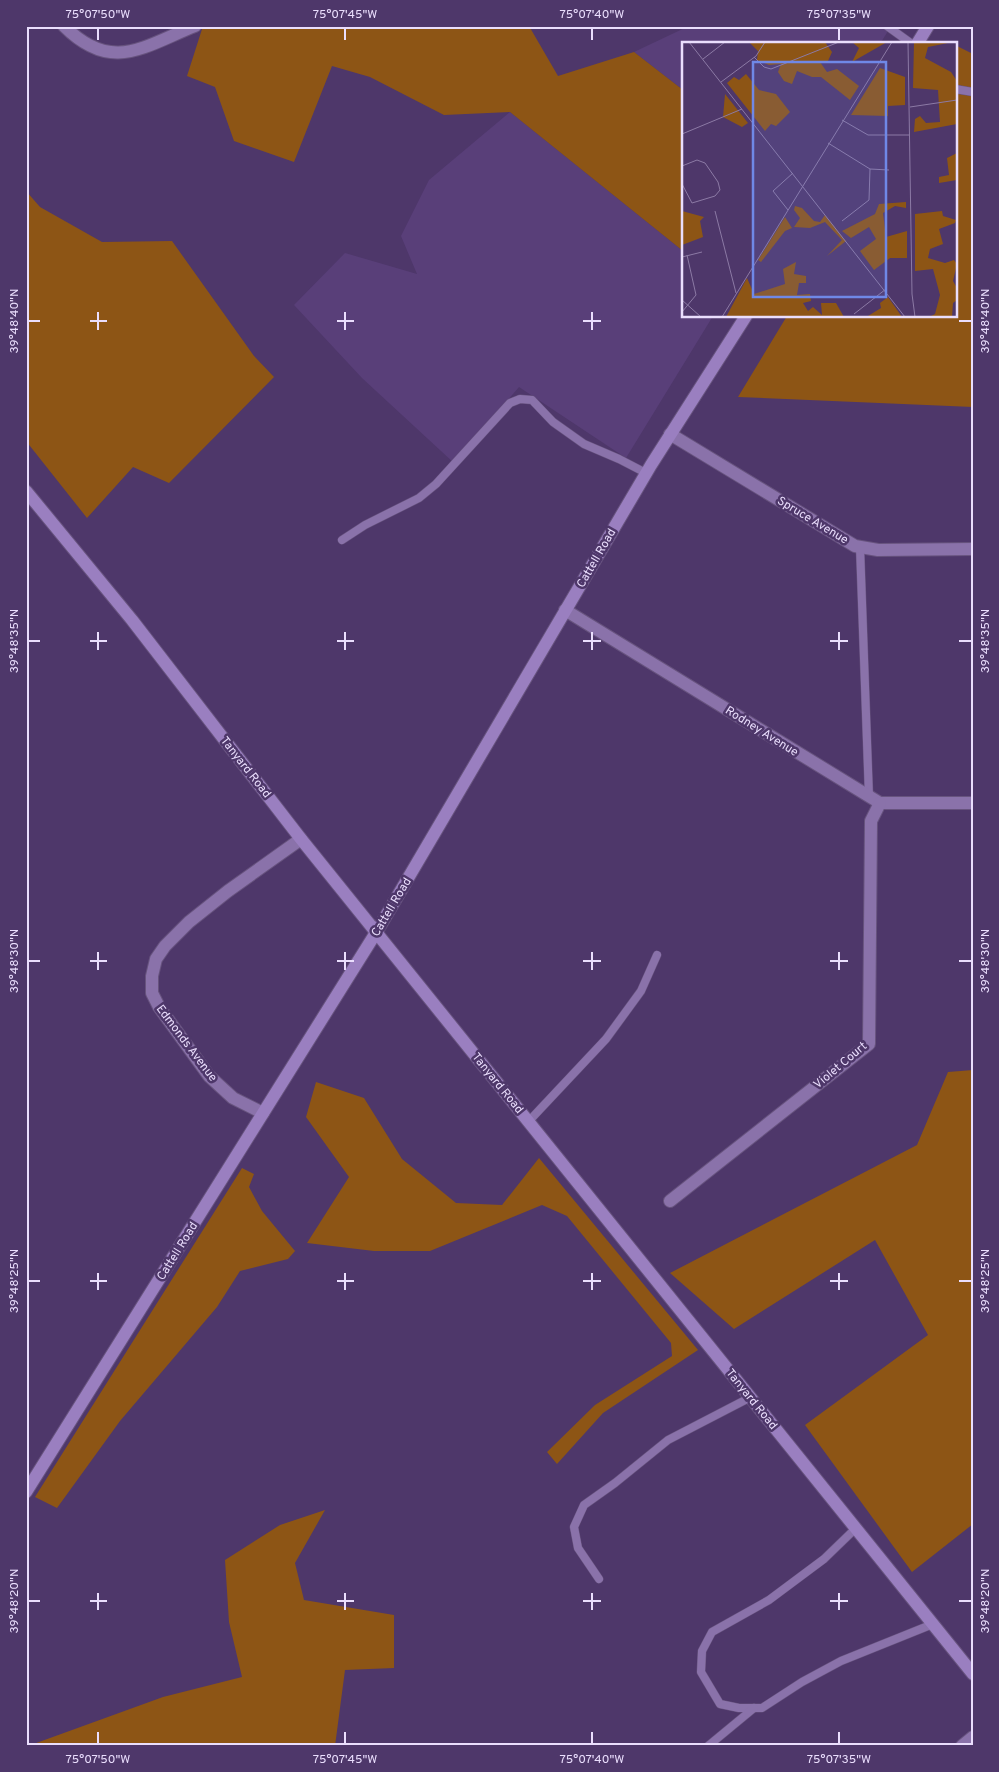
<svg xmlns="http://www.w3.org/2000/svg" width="999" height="1772" font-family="Overpass,sans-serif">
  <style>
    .built { fill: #593f79 }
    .green { fill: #8d5515 }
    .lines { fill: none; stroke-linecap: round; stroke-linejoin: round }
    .lane-casing { stroke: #67537e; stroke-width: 9 }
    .street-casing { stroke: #67537e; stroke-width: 14 }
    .secondary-casing { stroke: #67537e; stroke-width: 14 }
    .lane { stroke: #8a72aa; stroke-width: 8 }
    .street { stroke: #8a72aa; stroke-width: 12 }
    .secondary { stroke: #9a7fc0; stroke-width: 12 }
    .ticks { fill: none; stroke: #eadefd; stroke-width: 2 }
    .labels { text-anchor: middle; stroke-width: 5; stroke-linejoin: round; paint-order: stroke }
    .street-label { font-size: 12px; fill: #eadefd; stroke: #4e376a }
    .inset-road { fill: none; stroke: #8c7aa5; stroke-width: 1 }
    .view { fill: #6f88e7; fill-opacity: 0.15; stroke: #6f88e7; stroke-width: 2.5 }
    .inset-edge { fill: none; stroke: #eadefd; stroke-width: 2.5 }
    .neatline { fill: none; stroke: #eadefd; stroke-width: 2 }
    .ticks-label { font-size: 12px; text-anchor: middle; fill: #eadefd }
  </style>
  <rect width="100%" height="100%" fill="#4e376a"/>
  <!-- built -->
  <g class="built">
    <path d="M 689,26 L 891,26 L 880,44 L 683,44 L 683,90 L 634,52 Z"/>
    <path d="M 510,112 L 683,251 L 683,316 L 713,316 L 626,458 L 519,387 L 454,463 L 362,378 L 294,305 L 345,253 L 417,274 L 401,236 L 429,180 Z"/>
  </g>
  <!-- green -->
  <g class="green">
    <path d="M 203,26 L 529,26 L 558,76 L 634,52 L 683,90 L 683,251 L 510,112 L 444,115 L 370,77 L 332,66 L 294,162 L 234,141 L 215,87 L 187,76 Z"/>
    <path d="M 955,45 L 973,54 L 973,407 L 738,397 L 787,316 L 955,316 Z"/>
    <path d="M 26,191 L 40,207 L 102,242 L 172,241 L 254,356 L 274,377 L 169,483 L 133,467 L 87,518 L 26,441 Z"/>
    <path d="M 973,1070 L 973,1524 L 912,1572 L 805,1425 L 928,1335 L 875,1240 L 734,1329 L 670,1273 L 917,1145 L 948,1072 Z"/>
    <path d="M 316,1082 L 364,1098 L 402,1159 L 456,1203 L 502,1205 L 539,1158 L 698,1350 L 603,1413 L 557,1464 L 547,1452 L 595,1405 L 672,1356 L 671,1343 L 567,1216 L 542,1205 L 430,1251 L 374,1251 L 307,1243 L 349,1177 L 306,1117 Z"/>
    <path d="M 242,1168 L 254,1174 L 249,1187 L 262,1211 L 295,1251 L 288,1259 L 240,1271 L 217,1307 L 120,1421 L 57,1508 L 35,1497 Z"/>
    <path d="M 325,1510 L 295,1563 L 304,1600 L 394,1615 L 394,1668 L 345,1670 L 335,1746 L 28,1746 L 163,1697 L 242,1677 L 229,1622 L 225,1560 L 280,1525 Z"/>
  </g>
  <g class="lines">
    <!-- lane casing -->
    <g class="lane-casing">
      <g id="lane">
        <path d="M 887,26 L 912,44"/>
        <path d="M 955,89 L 973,92"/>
        <path d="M 342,540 L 365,525 L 419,498 L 436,484 L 510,403 L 520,399 L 532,400 L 553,422 L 584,444 L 619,459 L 646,473"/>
        <path d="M 860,547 L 869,797"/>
        <path d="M 529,1121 L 606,1039 L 641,991 L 657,955"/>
        <path d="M 856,1528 L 824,1559 L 769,1600 L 712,1632 L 702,1651 L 701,1672 L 720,1704 L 739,1708 L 762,1708 L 802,1682 L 841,1661 L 933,1624"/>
        <path d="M 599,1579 L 578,1548 L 574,1527 L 584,1505 L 615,1483 L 668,1440 L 751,1397"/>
        <path d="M 708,1746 L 754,1708"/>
      </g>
    </g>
    <!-- street casing -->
    <g class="street-casing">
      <g id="street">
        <path d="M 64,26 C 112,74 144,46 195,26"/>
        <path d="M 670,434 L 855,546 L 878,550 L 973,549"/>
        <path d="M 565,610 L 880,803 L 973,803"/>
        <path d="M 263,1113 L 233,1098 L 209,1076 L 159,1007 L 152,993 L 152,976 L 156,959 L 165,946 L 189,922 L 228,891 L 301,839"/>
        <path d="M 670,1201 L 869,1044 L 871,821 L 880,803"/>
        <path d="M 962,1746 L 973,1737"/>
      </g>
    </g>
    <!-- secondary casing -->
    <g class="secondary-casing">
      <g id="secondary">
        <path d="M 917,44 L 928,26"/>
        <path d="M 26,491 L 132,620 L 301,839 L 973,1674"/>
        <path d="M 26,1492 L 377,931 L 651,465 L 746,316"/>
      </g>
    </g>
    <!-- lane -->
    <use href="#lane" class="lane"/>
    <!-- street -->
    <use href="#street" class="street"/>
    <!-- secondary -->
    <use href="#secondary" class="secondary"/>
  </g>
  <!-- ticks -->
  <path class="ticks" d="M 98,28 L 98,40M 345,28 L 345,40M 592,28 L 592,40M 839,28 L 839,40M 98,312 L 98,330M 345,312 L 345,330M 592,312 L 592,330M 28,321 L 40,321M 90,321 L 107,321M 337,321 L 354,321M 583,321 L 601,321M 959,321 L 972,321M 98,632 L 98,650M 345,632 L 345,650M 592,632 L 592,650M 839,632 L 839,650M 28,641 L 40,641M 90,641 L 107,641M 337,641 L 354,641M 583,641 L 601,641M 830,641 L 848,641M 959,641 L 972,641M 98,952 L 98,970M 345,952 L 345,970M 592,952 L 592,970M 839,952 L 839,970M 28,961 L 40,961M 90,961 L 107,961M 337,961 L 354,961M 583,961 L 601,961M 830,961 L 848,961M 959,961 L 972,961M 98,1273 L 98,1290M 345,1273 L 345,1290M 592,1273 L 592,1290M 839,1273 L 839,1290M 28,1281 L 40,1281M 90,1281 L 107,1281M 337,1281 L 354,1281M 583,1281 L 601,1281M 830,1281 L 848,1281M 959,1281 L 972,1281M 98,1593 L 98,1610M 345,1593 L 345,1610M 592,1593 L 592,1610M 839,1593 L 839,1610M 28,1601 L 40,1601M 90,1601 L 107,1601M 337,1601 L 354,1601M 583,1601 L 601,1601M 830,1601 L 848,1601M 959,1601 L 972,1601M 98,1732 L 98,1744M 345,1732 L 345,1744M 592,1732 L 592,1744M 839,1732 L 839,1744"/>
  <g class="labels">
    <!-- street labels -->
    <g class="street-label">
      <text transform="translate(813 520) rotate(31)" y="4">Spruce Avenue</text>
      <text transform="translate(596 558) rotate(-60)" y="4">Cattell Road</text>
      <text transform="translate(762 731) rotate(32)" y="4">Rodney Avenue</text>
      <text transform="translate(246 767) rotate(52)" y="4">Tanyard Road</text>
      <text transform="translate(391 907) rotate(-59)" y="4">Cattell Road</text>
      <text transform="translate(187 1043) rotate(53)" y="4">Edmonds Avenue</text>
      <text transform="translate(840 1065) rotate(-40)" y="4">Violet Court</text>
      <text transform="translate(498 1083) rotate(51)" y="4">Tanyard Road</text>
      <text transform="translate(177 1251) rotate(-58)" y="4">Cattell Road</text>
      <text transform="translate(752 1399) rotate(51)" y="4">Tanyard Road</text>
    </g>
  </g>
  <!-- overview -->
  <g transform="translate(682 42)">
    <rect width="275" height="275" fill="#4e376a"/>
    <path d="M 67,0 L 143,0 L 150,10 L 146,19 L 138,20 L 145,30 L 155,27 L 177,44 L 168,58 L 139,35 L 130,35 L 115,29 L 110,42 L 102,39 L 96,30 L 99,22 L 87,23 L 75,18 L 76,9 ZM 170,0 L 205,0 L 170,20 L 177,6 ZM 232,0 L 271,0 L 246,5 L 243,16 L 269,30 L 275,39 L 275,82 L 232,90 L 233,77 L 238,74 L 244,81 L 258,80 L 256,48 L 231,46 ZM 198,26 L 223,35 L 223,63 L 206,64 L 206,74 L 169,73 ZM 64,32 L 77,48 L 94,52 L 108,70 L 94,84 L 89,82 L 83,89 L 45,41 L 52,35 L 57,38 ZM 43,52 L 66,81 L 60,85 L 41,75 ZM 275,111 L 275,138 L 257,141 L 257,135 L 267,133 L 265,116 ZM 224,160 L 224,166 L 213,164 L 201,171 L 204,195 L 225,189 L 225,216 L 208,216 L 192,228 L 178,209 L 194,197 L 187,185 L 169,196 L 160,189 L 193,172 L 197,162 ZM 113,164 L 120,166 L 132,179 L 138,180 L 143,173 L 164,199 L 145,214 L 160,198 L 143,180 L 128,186 L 112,185 L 118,176 L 112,168 ZM 0,169 L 22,175 L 18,179 L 21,195 L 0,203 ZM 260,169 L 261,174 L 274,178 L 273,181 L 257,187 L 261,202 L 248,207 L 246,216 L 263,221 L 272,218 L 275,222 L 271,239 L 275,246 L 275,258 L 271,261 L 270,275 L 247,275 L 253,272 L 258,253 L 251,227 L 233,229 L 233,172 ZM 103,175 L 110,186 L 103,189 L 79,220 L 76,218 ZM 114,220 L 112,232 L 124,234 L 124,241 L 117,241 L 115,253 L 128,252 L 129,259 L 121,261 L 126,269 L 131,265 L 140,273 L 139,261 L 154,261 L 162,275 L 186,274 L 199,266 L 198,261 L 206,255 L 220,275 L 44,275 L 65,236 L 72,252 L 103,242 L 101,227 Z" fill="#8d5515"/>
    <path class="inset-road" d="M 7,0 L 223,275M 226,0 L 230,252 L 233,275M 72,15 L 82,25 L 89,27 L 157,0M 21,17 L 43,0M 39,40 L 74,14 L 83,0M 228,65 L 275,58M 160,78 L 186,93 L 228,93M 0,92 L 60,67M 146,101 L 188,127 L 207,128M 0,124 L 15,118 L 23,121 L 36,140 L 38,148 L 33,154 L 10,161 L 0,142M 106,168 L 91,149 L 111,131M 33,169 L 54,251M 160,179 L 187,158 L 188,127M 0,215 L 20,210M 0,258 L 19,275M 0,270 L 14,253 L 5,213M 172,272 L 204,247M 40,275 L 210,0"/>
    <path class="view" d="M 71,20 L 204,20 L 204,255 L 71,255 Z"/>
    <rect width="275" height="275" class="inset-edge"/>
  </g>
  <!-- border -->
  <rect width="999" height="1772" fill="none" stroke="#4e376a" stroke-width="55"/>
  <rect x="28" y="28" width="944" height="1716" class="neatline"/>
  <g class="ticks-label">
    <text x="98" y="18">75°07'50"W</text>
    <text x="345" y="18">75°07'45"W</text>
    <text x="592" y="18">75°07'40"W</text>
    <text x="839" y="18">75°07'35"W</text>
    <text transform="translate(14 321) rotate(-90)" y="4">39°48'40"N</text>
    <text transform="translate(985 321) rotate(-90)" y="4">39°48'40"N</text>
    <text transform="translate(14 641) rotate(-90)" y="4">39°48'35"N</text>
    <text transform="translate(985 641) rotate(-90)" y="4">39°48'35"N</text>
    <text transform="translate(14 961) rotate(-90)" y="4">39°48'30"N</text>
    <text transform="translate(985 961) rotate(-90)" y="4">39°48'30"N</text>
    <text transform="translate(14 1281) rotate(-90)" y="4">39°48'25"N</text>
    <text transform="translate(985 1281) rotate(-90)" y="4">39°48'25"N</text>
    <text transform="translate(14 1601) rotate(-90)" y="4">39°48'20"N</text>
    <text transform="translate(985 1601) rotate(-90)" y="4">39°48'20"N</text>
    <text x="98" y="1763">75°07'50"W</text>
    <text x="345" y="1763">75°07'45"W</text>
    <text x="592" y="1763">75°07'40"W</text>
    <text x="839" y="1763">75°07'35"W</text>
  </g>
</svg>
